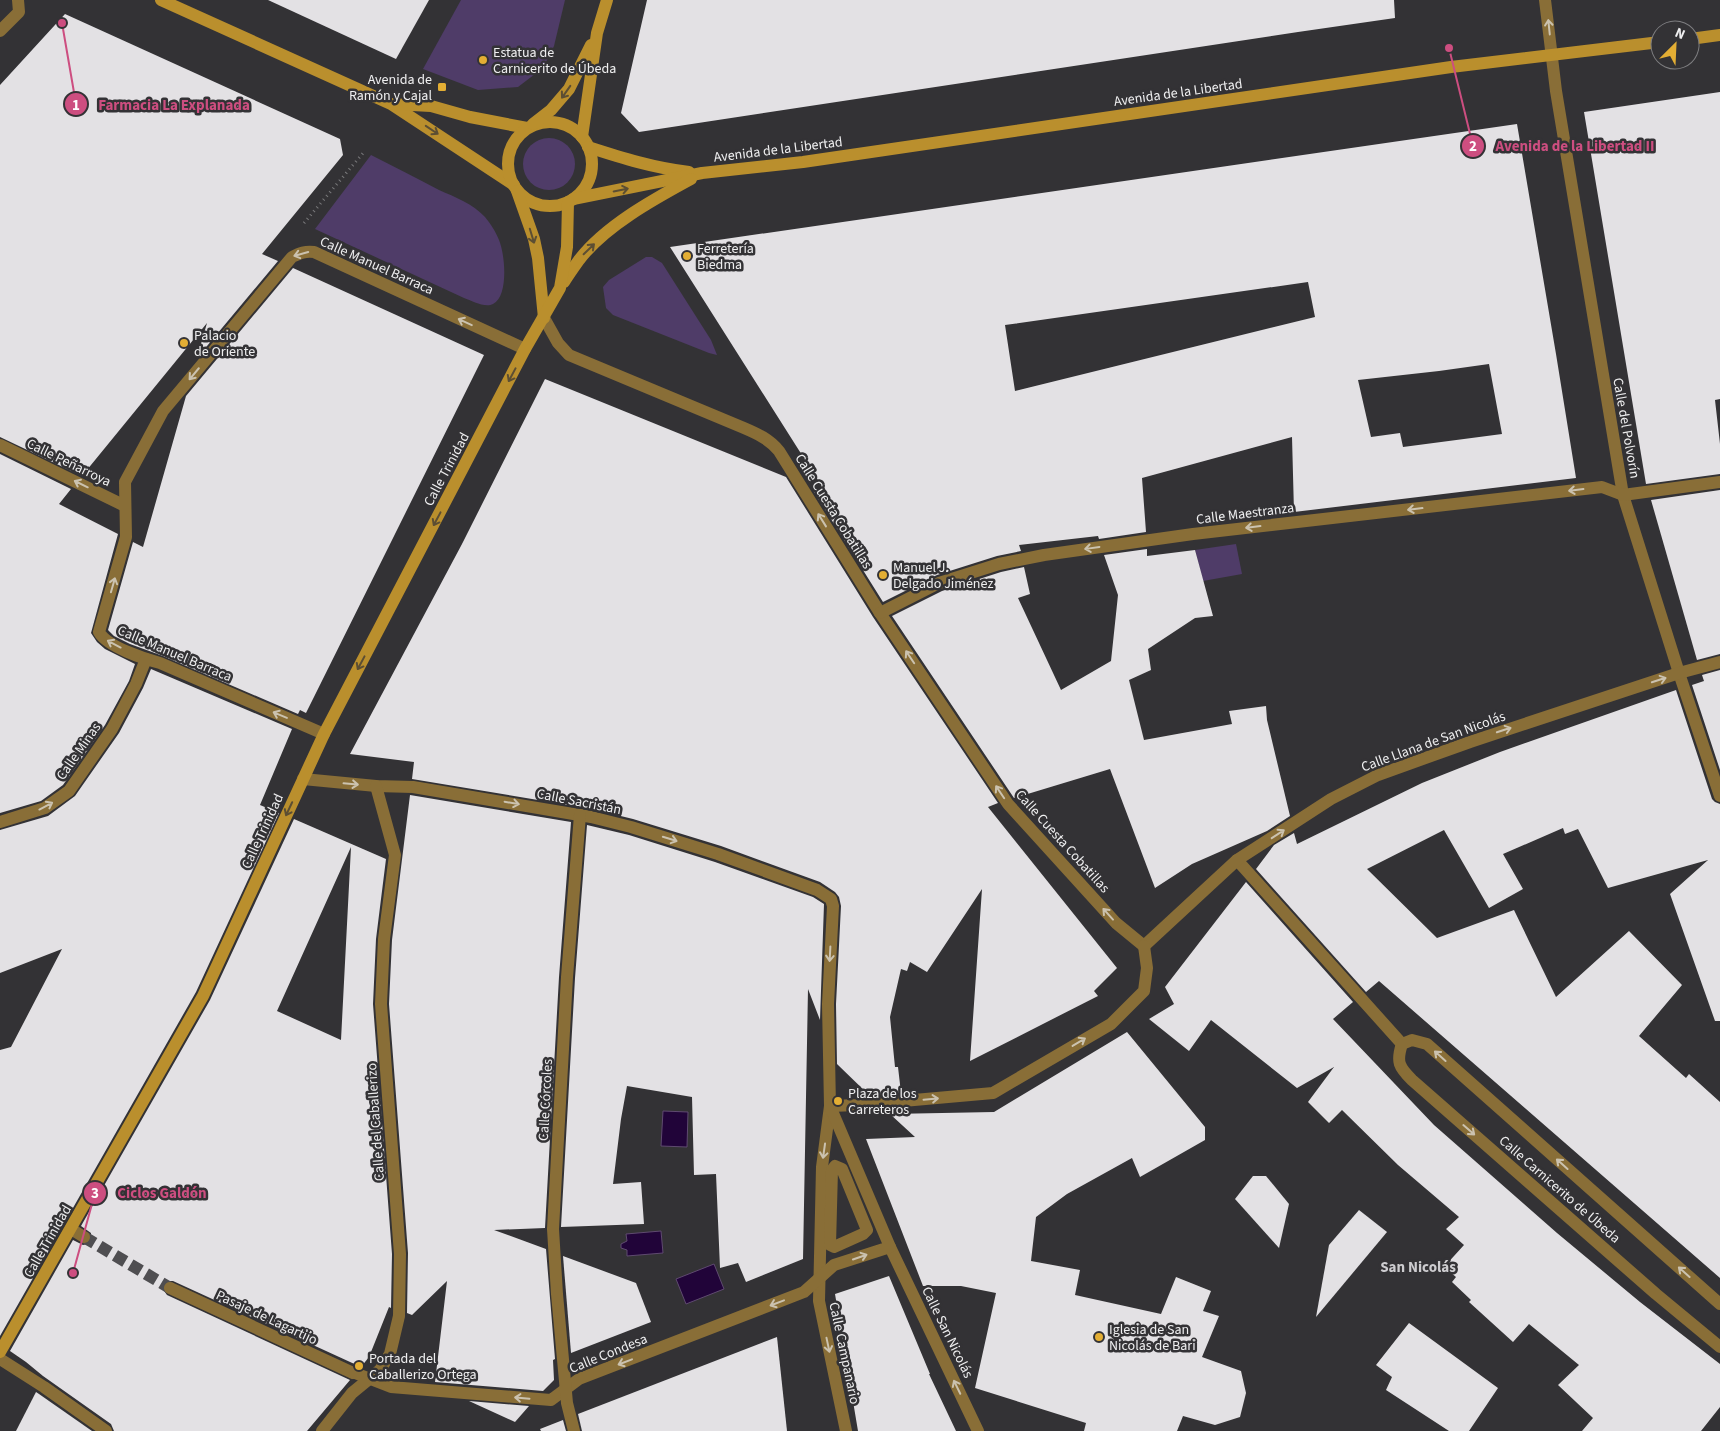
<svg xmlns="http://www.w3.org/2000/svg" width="1720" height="1431" font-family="'Source Sans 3',sans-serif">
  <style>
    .green { fill: #4f3c68 }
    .water { fill: #210439; stroke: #5f4a70 }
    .building { fill: #e3e1e4; fill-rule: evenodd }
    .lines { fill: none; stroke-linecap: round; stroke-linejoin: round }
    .street-tunnel { stroke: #4f4e51; stroke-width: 12; stroke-dasharray: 12 6; stroke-linecap: butt }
    .path { stroke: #7a7a7c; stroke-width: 3; stroke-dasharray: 1 4; stroke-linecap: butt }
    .street { stroke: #896e37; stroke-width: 12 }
    .secondary { stroke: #ba8f2d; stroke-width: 12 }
    .oneway { stroke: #cbc2af }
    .oneway2 { stroke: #5c4e33 }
    .poi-dot { fill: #e3ae34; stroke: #333235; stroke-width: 2 }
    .labels { text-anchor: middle; stroke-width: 5; stroke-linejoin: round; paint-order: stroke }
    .poi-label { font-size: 14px; fill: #efeff0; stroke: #333235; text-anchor: start }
    .street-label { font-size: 14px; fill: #efeff0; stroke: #333235 }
    .neighbourhood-label { font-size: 15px; font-weight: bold; fill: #cdcccf; stroke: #333235 }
    .leader { fill: none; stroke: #cd4e80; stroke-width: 2 }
    .callout-dot { fill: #cd4e80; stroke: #333235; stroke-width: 2 }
    .mark-label { font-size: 15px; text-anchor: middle; font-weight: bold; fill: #fff }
    .callout-label { font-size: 15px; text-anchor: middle; font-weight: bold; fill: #cd4e80; stroke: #333235; stroke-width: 5; stroke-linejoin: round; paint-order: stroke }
  </style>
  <rect width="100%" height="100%" fill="#333235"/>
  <!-- green -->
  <g class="green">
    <path d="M 461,0 L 565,0 L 554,46 L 543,68 L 518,87 L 478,90 L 423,69 Z"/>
    <circle cx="549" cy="164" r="26"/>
    <path d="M 371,155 C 394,167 417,178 439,190 C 455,197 473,204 485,217 C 490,223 496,232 499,240 C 505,254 509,296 493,304 C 485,308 472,301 464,298 L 315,229 Z"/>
    <path d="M 646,257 L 652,257 L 662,263 L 711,340 L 717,355 L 709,353 L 613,315 L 606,308 L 603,287 L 609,280 Z"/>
    <path d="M 1236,544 L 1242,574 L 1203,581 L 1195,550 Z"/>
  </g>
  <!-- water -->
  <g class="water">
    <path d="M 663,1111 L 688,1112 L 687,1147 L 661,1146 Z"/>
    <path d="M 661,1231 L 663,1253 L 627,1256 L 627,1250 L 621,1248 L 621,1244 L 627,1241 L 626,1234 Z"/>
    <path d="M 714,1264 L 724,1289 L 686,1304 L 676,1279 Z"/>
  </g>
  <!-- building -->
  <g class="building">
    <path d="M 268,0 L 429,0 L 396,59 Z"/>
    <path d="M 647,0 L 1394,0 L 1395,18 L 1298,32 L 639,132 L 621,113 Z"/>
    <path d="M 65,14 L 340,139 L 343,155 L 262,254 L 278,261 L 197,358 L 207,323 L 82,476 L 0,437 L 0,85 Z"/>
    <path d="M 1720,92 L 1720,399 L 1715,400 L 1720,444 L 1720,474 L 1646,484 L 1584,112 Z"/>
    <path d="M 1517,124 L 1556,354 L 1576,478 L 1294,512 L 1292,437 L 1142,478 L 1146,532 L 1099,539 L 1098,536 L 1019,545 L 1021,551 L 997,556 L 937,575 L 883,602 L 811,487 L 826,493 L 670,247 ZM 1308,282 L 1315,317 L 1015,391 L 1005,325 ZM 1489,364 L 1502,434 L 1403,447 L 1400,433 L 1371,437 L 1358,380 L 1439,371 Z"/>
    <path d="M 293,268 L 484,355 L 306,713 L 300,710 L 298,714 L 163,656 L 130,644 L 114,636 L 108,630 L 133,542 L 143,547 L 186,396 Z"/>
    <path d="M 545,379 L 786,477 L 873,617 L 998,803 L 988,807 L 1117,968 L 1094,991 L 1098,996 L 970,1061 L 982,889 L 927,972 L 910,962 L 907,971 L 901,969 L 890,1017 L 895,1067 L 898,1067 L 901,1093 L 870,1096 L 837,1064 L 836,1004 L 841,906 L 839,897 L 835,892 L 820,882 L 721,846 L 633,819 L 592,809 L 412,779 L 414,762 L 350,754 L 462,544 Z"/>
    <path d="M 0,454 L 71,489 L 59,504 L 118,534 L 91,633 L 97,642 L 105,649 L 135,664 L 129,681 L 105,725 L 63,785 L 41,801 L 0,813 Z"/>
    <path d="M 1720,490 L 1720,654 L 1697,660 L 1651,500 Z"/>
    <path d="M 1147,549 L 1147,556 L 1195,550 L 1213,616 L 1195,618 L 1148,649 L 1151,670 L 1129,680 L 1144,740 L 1232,724 L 1229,711 L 1266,706 L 1267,720 L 1290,816 L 1267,831 L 1192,864 L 1155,888 L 1110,769 L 1014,798 L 892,616 L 942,591 L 1001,572 L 1024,567 L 1030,594 L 1018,598 L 1061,690 L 1111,661 L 1118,595 L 1104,555 Z"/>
    <path d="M 151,669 L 292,729 L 260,805 L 279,813 L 196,992 L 0,1336 L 0,1050 L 11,1047 L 62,949 L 0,973 L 0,830 L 48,816 L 75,796 L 119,733 L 143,688 Z"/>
    <path d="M 1720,670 L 1720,770 L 1692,685 L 1704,681 L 1702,675 Z"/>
    <path d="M 1676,690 L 1712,799 L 1715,802 L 1720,804 L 1720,1021 L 1715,1021 L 1670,894 L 1708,860 L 1608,888 L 1578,829 L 1565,834 L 1563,828 L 1503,854 L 1523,889 L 1489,908 L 1444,830 L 1367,869 L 1437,938 L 1514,910 L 1556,997 L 1629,931 L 1682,985 L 1639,1036 L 1686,1078 L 1689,1074 L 1720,1102 L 1720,1278 L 1379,981 L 1366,992 L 1256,869 L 1274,845 L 1294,833 L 1297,844 L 1422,783 L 1500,752 Z"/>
    <path d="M 410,795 L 571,822 L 559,977 L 545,1228 L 494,1230 L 546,1249 L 555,1359 L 553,1360 L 554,1380 L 543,1391 L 435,1382 L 447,1281 L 412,1315 L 407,1313 L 408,1253 L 389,1004 L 392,940 Z"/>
    <path d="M 294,819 L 386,859 L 376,939 L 373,1004 L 392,1254 L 391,1308 L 389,1307 L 369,1357 L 361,1367 L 173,1281 L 166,1281 L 162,1288 L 167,1295 L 350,1380 L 307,1431 L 114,1431 L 111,1424 L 43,1376 L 26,1362 L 10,1351 L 73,1240 L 83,1245 L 88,1244 L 91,1241 L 91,1233 L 81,1226 L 210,1000 ZM 351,847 L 341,1040 L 277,1011 Z"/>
    <path d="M 587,825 L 629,835 L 715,862 L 813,897 L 824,904 L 820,1020 L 808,989 L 803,1259 L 746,1282 L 738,1263 L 720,1268 L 716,1174 L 694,1175 L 692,1097 L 627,1086 L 621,1119 L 613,1184 L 641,1182 L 644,1224 L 561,1227 L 575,978 Z"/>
    <path d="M 1246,882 L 1353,1002 L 1333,1019 L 1434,1125 L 1557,1233 L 1640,1302 L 1720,1364 L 1720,1407 L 1701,1431 L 1582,1431 L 1593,1418 L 1558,1385 L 1579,1365 L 1529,1324 L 1513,1342 L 1469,1302 L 1471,1300 L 1452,1282 L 1456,1277 L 1444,1267 L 1464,1245 L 1446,1229 L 1459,1217 L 1398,1165 L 1342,1110 L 1329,1123 L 1308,1102 L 1334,1067 L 1297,1088 L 1211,1020 L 1189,1051 L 1149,1019 L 1174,1004 L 1165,987 Z"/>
    <path d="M 1127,1032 L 1205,1127 L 1205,1140 L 1140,1177 L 1132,1158 L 1067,1194 L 1036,1217 L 1031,1261 L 1080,1270 L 1075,1295 L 1161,1314 L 1176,1277 L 1211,1291 L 1203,1311 L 1219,1316 L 1202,1357 L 1241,1371 L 1246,1393 L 1240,1417 L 1215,1425 L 1183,1416 L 1177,1431 L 1084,1431 L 1086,1423 L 975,1388 L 996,1293 L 961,1286 L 923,1286 L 866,1139 L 915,1137 L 890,1114 L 994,1112 Z"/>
    <path d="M 1253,1176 L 1266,1176 L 1289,1204 L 1279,1248 L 1235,1199 Z"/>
    <path d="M 1359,1210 L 1387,1232 L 1316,1317 L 1329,1245 Z"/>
    <path d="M 563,1256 L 636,1283 L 651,1322 L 571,1353 Z"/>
    <path d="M 889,1276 L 930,1374 L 929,1374 L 956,1431 L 858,1431 L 835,1294 Z"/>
    <path d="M 1409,1323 L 1498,1388 L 1469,1431 L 1449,1431 L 1386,1390 L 1392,1377 L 1376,1365 Z"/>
    <path d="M 777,1337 L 787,1431 L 582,1431 L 578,1414 Z"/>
    <path d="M 36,1392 L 39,1394 L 92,1431 L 16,1431 Z"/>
    <path d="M 469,1401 L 529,1406 L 515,1422 Z"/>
    <path d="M 563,1420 L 566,1431 L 541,1431 L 540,1429 Z"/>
  </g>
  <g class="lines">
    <!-- street-tunnel -->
    <path class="street-tunnel" d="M 84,1237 L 170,1288"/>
    <!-- path -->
    <path class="path" d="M 304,223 L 364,152"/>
    <!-- street -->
    <g class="street">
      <path d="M 1545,0 L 1556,91 L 1623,495 L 1679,673 L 1720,796"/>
      <path d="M 0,31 L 19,12 L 18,0"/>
      <path d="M 544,318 L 558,343 L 569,355 L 744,428 C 758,434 769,439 779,451 L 880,613 L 1008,804 L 1116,923 L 1144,946"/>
      <path d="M 0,445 L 125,506"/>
      <path d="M 880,613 L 939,583 L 999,564 L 1044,555 L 1193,534 L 1602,487 L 1623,495 L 1720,482"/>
      <path d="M 324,734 L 160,663 C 145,659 107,647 99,632 L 126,537 L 125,482 L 163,411 L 292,257 C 300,253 305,251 314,252 L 525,349"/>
      <path d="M 303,779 L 376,786 L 413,787 L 591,817 L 631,827 L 718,854 L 817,890 L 831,899 L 833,906 L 828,1004 L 830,1106 L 822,1167 L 819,1301 L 846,1431"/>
      <path d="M 0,822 L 45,808 L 69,791 L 112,729 L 136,684 L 146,659"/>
      <path d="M 1237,860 L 1402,1044"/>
      <path d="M 1144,946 L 1237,860 L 1331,799 L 1378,775 L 1470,742 L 1679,673 L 1720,662"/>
      <path d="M 835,1166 L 842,1169 L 867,1230 L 863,1234 L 834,1247 L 830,1245 L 832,1170 Z"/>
      <path d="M 71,1229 L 84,1237"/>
      <path d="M 890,1247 L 978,1431"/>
      <path d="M 170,1288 L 353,1373"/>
      <path d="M 1720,1304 L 1427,1044 L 1412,1040 L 1402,1044 C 1396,1062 1399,1067 1412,1080 L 1656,1294 L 1720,1347"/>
      <path d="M 0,1359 L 44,1387 L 106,1431"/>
      <path d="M 355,1373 L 391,1387 L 551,1400 L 579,1379 L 804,1292 L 834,1265 L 890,1247 L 830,1106 L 858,1105 L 993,1093 L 1111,1024 L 1144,991 L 1147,968 L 1144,946"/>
      <path d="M 322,1431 L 352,1393 L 380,1370 L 390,1354 L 399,1316 L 400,1254 L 381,1004 L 384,939 L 395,855 L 376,786"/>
      <path d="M 574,1431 L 567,1403 L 557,1294 L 553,1229 L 567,977 L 580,815"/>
    </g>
    <!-- secondary -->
    <g class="secondary">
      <path d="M 161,0 L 391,104 L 514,185"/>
      <path d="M 1690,39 L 1720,35"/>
      <path d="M 393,104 L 431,106 L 470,117 L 527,128"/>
      <circle cx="550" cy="164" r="42"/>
      <path d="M 533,124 L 551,110 L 569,89 L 591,45"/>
      <path d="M 582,137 L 597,33 L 607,0"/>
      <path d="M 588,147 C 622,158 654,168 689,172"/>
      <path d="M 517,191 L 534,239 L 538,258 L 544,318"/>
      <path d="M 573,199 L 702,173 L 803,162 L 1451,67 L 1660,42"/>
      <path d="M 564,282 C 569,274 574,267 579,260 C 605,226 654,199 691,179"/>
      <path d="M 0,1352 L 203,996 L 324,734 L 525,349 L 560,288 L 567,247 L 568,202"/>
    </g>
  </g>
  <!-- one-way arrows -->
  <defs><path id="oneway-shaft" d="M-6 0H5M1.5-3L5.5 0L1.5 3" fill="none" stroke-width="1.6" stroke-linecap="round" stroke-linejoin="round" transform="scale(1.25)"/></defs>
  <g class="oneway">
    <use href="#oneway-shaft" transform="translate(1549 27) rotate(-96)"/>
    <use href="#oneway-shaft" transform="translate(301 254) rotate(164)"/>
    <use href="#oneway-shaft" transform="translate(465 322) rotate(-155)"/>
    <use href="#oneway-shaft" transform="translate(194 374) rotate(130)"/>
    <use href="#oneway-shaft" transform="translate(81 484) rotate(-154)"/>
    <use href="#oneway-shaft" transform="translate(1576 490) rotate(173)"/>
    <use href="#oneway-shaft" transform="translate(1415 509) rotate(173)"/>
    <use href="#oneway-shaft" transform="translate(822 520) rotate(-122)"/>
    <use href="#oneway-shaft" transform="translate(1253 527) rotate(173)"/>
    <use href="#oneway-shaft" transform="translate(1092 548) rotate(172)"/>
    <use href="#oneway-shaft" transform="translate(113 585) rotate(-74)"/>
    <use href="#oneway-shaft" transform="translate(114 644) rotate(-152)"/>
    <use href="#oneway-shaft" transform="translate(910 657) rotate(-124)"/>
    <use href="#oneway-shaft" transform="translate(1659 680) rotate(-18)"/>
    <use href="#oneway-shaft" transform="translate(280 715) rotate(-157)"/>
    <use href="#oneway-shaft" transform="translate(1504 730) rotate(-18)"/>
    <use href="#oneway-shaft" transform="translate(351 784) rotate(5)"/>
    <use href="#oneway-shaft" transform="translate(1000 792) rotate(-124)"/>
    <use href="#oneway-shaft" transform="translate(512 803) rotate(10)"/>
    <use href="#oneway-shaft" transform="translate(46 806) rotate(-28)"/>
    <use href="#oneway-shaft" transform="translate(1278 834) rotate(-33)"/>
    <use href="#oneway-shaft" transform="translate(670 839) rotate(17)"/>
    <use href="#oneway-shaft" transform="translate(1108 914) rotate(-132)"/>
    <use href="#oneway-shaft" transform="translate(830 954) rotate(93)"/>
    <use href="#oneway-shaft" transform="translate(1079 1042) rotate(-31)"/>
    <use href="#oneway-shaft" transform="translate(1440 1056) rotate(-138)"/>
    <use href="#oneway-shaft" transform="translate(931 1099) rotate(-5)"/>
    <use href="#oneway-shaft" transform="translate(1469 1130) rotate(41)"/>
    <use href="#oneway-shaft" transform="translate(824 1151) rotate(98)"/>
    <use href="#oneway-shaft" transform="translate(1562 1164) rotate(-138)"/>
    <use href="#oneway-shaft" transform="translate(860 1257) rotate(-19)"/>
    <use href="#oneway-shaft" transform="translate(1684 1272) rotate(-138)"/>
    <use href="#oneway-shaft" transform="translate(777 1303) rotate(159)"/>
    <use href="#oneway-shaft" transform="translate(828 1345) rotate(78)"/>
    <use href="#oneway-shaft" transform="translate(625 1362) rotate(159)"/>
    <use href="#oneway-shaft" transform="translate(957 1387) rotate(-116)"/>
    <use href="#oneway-shaft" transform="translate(522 1398) rotate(-175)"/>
  </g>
  <g class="oneway2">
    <use href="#oneway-shaft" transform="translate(566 92) rotate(125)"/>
    <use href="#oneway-shaft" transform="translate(432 130) rotate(34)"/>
    <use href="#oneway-shaft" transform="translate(621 190) rotate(-11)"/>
    <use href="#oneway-shaft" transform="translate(532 236) rotate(73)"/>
    <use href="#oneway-shaft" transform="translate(589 249) rotate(-44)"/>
    <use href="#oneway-shaft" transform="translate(512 375) rotate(118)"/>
    <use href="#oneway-shaft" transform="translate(437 519) rotate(118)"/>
    <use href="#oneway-shaft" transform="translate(361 663) rotate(118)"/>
    <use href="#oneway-shaft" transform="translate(289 809) rotate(115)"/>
  </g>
  <!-- markers -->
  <g class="poi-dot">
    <circle cx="483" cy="60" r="5"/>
    <rect x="437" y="82" width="10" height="10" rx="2.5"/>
    <circle cx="687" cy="256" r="5"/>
    <circle cx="184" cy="343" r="5"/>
    <circle cx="883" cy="575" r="5"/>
    <circle cx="838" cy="1101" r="5"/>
    <circle cx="1099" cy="1337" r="5"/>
    <circle cx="359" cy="1366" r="5"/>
  </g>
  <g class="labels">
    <!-- poi labels -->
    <g class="poi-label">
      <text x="493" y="57">Estatua de<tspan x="493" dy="16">Carnicerito de Úbeda</tspan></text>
      <text x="432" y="84" text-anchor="end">Avenida de<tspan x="432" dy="16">Ramón y Cajal</tspan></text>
      <text x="697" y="253">Ferretería<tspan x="697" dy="16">Biedma</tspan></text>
      <text x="194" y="340">Palacio<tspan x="194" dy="16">de Oriente</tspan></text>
      <text x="893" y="572">Manuel J.<tspan x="893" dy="16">Delgado Jiménez</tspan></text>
      <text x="848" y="1098">Plaza de los<tspan x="848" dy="16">Carreteros</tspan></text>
      <text x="1109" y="1334">Iglesia de San<tspan x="1109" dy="16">Nicolás de Bari</tspan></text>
      <text x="369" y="1363">Portada del<tspan x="369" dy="16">Caballerizo Ortega</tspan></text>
    </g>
    <!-- street labels -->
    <g class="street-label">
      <text transform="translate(1178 92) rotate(-8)" y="5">Avenida de la Libertad</text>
      <text transform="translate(778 149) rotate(-7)" y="5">Avenida de la Libertad</text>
      <text transform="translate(377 265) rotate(24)" y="5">Calle Manuel Barraca</text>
      <text transform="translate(1627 428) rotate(80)" y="5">Calle del Polvorín</text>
      <text transform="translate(69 462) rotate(26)" y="5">Calle Peñarroya</text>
      <text transform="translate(446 469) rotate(-62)" y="5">Calle Trinidad</text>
      <text transform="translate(834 511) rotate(58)" y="5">Calle Cuesta Cobatillas</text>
      <text transform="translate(1245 513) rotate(-7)" y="5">Calle Maestranza</text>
      <text transform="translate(175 653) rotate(23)" y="5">Calle Manuel Barraca</text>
      <text transform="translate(1433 741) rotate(-20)" y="5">Calle Llana de San Nicolás</text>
      <text transform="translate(78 751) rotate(-55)" y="5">Calle Minas</text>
      <text transform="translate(579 801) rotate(11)" y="5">Calle Sacristán</text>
      <text transform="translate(262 831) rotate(-65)" y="5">Calle Trinidad</text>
      <text transform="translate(1063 841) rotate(48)" y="5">Calle Cuesta Cobatillas</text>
      <text transform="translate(545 1100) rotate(-87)" y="5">Calle Córcoles</text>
      <text transform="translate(375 1122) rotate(-94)" y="5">Calle del Caballerizo</text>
      <text transform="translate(1560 1189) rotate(41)" y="5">Calle Carnicerito de Úbeda</text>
      <text transform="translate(47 1241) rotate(-60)" y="5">Calle Trinidad</text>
      <text transform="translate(267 1317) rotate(25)" y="5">Pasaje de Lagartijo</text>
      <text transform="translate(948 1332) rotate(64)" y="5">Calle San Nicolás</text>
      <text transform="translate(608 1353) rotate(-22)" y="5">Calle Condesa</text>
      <text transform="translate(845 1353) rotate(78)" y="5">Calle Campanario</text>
    </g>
    <!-- neighbourhood labels -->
    <g class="neighbourhood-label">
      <text x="1418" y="1272">San Nicolás</text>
    </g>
  </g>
  <!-- callouts -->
  <path class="leader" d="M62 23L76 104M1449 48L1473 146M73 1273L95 1193"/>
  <g class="callout-dot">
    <circle cx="62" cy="23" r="5"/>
    <circle cx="1449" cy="48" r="5"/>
    <circle cx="73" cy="1273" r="5"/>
    <circle cx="76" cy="104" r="12"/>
    <circle cx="1473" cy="146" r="12"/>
    <circle cx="95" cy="1193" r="12"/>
  </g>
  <g class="mark-label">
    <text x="76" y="110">1</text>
    <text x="1473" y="151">2</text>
    <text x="95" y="1198">3</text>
  </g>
  <g class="callout-label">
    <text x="174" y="110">Farmacia La Explanada</text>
    <text x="1575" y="151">Avenida de la Libertad II</text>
    <text x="162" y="1198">Ciclos Galdón</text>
  </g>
  <!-- north arrow -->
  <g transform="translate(1675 45) rotate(24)"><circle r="24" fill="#333235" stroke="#7e7e80"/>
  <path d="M0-4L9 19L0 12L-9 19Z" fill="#e3ae34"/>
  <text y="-8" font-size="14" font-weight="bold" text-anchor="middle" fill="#efeff0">N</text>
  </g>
</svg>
